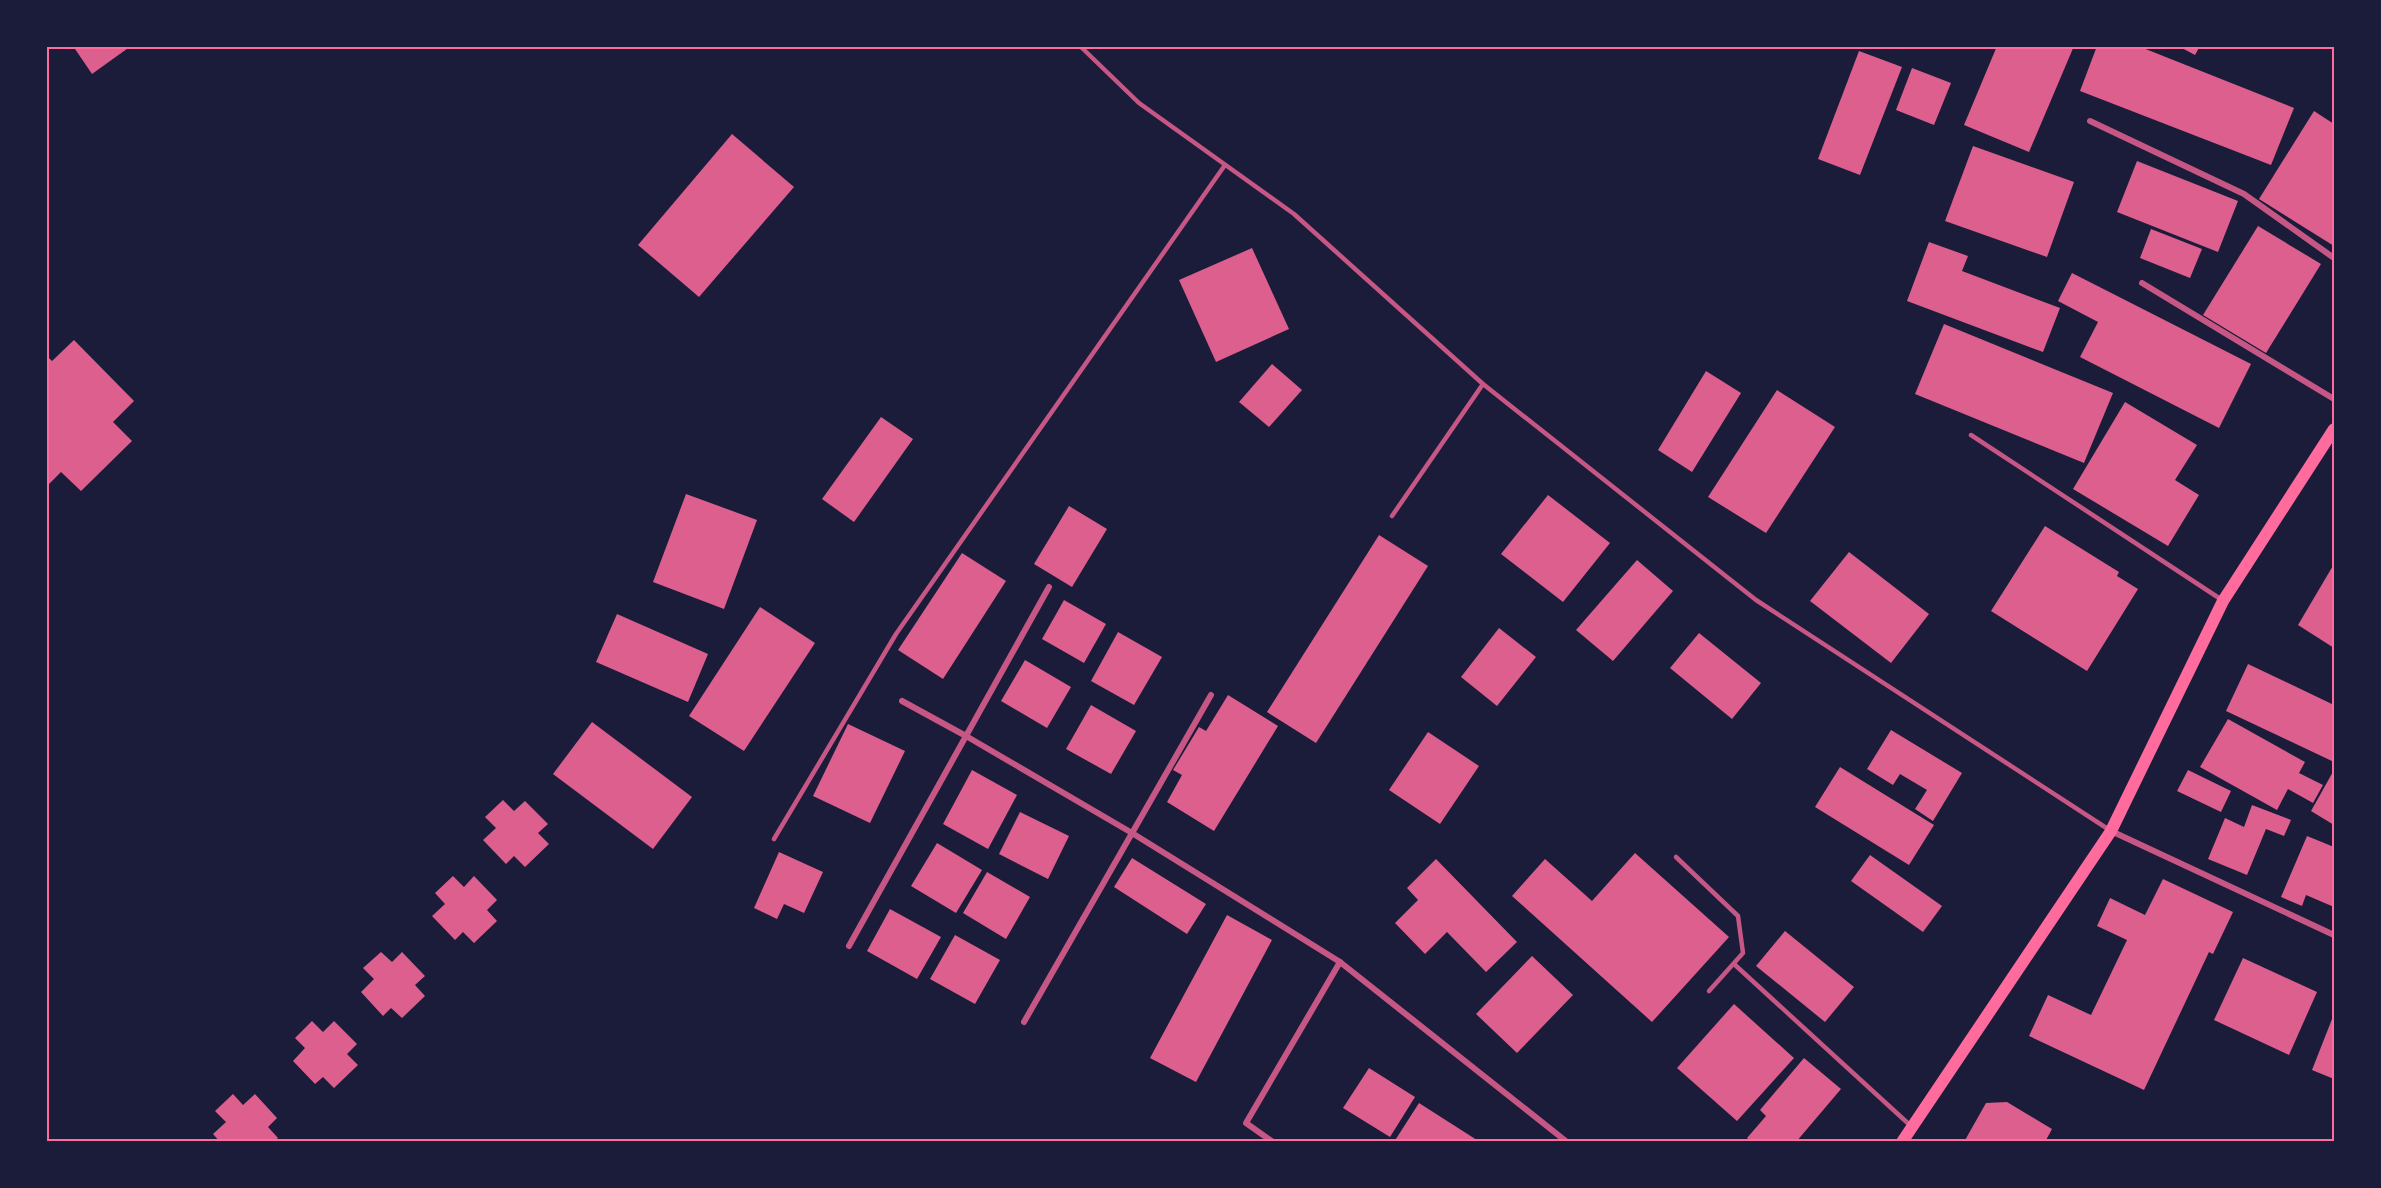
<svg xmlns="http://www.w3.org/2000/svg" width="2381" height="1188" font-family="'IBM Plex Sans',sans-serif">
  <style>
    .building { fill: #dd5f8e }
    .lines { fill: none; stroke-linecap: round; stroke-linejoin: round }
    .service { stroke: #c65784; stroke-width: 4.5 }
    .minor { stroke: #c65784; stroke-width: 6 }
    .secondary { stroke: #ff6b9d; stroke-width: 12 }
    .neatline { fill: none; stroke: #ff6b9d; stroke-width: 2 }
  </style>
  <rect width="100%" height="100%" fill="#1b1b3a"/>
  <!-- building -->
  <g class="building">
    <path d="M 73,46 L 131,46 L 92,74 Z"/>
    <path d="M 1997,46 L 2074,46 L 2029,152 L 1964,125 Z"/>
    <path d="M 2097,46 L 2138,46 L 2294,108 L 2271,165 L 2080,91 Z"/>
    <path d="M 2178,46 L 2200,46 L 2195,55 Z"/>
    <path d="M 1859,51 L 1902,67 L 1860,175 L 1818,159 Z"/>
    <path d="M 1912,68 L 1951,83 L 1934,125 L 1896,110 Z"/>
    <path d="M 2314,111 L 2334,124 L 2334,246 L 2259,199 Z"/>
    <path d="M 732,134 L 794,187 L 699,297 L 638,245 Z"/>
    <path d="M 1973,146 L 2074,182 L 2047,257 L 1945,221 Z"/>
    <path d="M 2137,161 L 2238,201 L 2218,252 L 2117,212 Z"/>
    <path d="M 2258,226 L 2321,264 L 2266,353 L 2203,315 Z"/>
    <path d="M 2151,229 L 2202,249 L 2190,278 L 2140,258 Z"/>
    <path d="M 1929,242 L 1968,256 L 1962,271 L 2060,308 L 2043,352 L 1907,301 Z"/>
    <path d="M 1252,248 L 1289,329 L 1216,362 L 1179,280 Z"/>
    <path d="M 2072,273 L 2251,364 L 2219,428 L 2080,357 L 2098,322 L 2058,301 Z"/>
    <path d="M 1944,324 L 2113,393 L 2084,463 L 1915,394 Z"/>
    <path d="M 74,340 L 134,401 L 113,422 L 132,441 L 81,491 L 61,472 L 49,484 L 46,482 L 46,355 L 52,361 Z"/>
    <path d="M 1272,364 L 1302,390 L 1269,427 L 1239,402 Z"/>
    <path d="M 1706,371 L 1741,393 L 1692,472 L 1658,450 Z"/>
    <path d="M 1777,390 L 1835,427 L 1766,533 L 1708,497 Z"/>
    <path d="M 2125,402 L 2197,445 L 2175,480 L 2199,495 L 2168,546 L 2073,489 Z"/>
    <path d="M 881,417 L 913,439 L 854,522 L 822,499 Z"/>
    <path d="M 686,494 L 757,520 L 724,609 L 653,582 Z"/>
    <path d="M 1548,495 L 1610,543 L 1563,602 L 1501,554 Z"/>
    <path d="M 1069,506 L 1107,529 L 1072,587 L 1034,564 Z"/>
    <path d="M 2045,526 L 2119,572 L 2117,576 L 2138,589 L 2087,671 L 1991,611 Z"/>
    <path d="M 1379,535 L 1428,566 L 1316,743 L 1267,712 Z"/>
    <path d="M 1849,552 L 1929,614 L 1891,663 L 1810,601 Z"/>
    <path d="M 962,553 L 1006,581 L 943,679 L 898,650 Z"/>
    <path d="M 1637,560 L 1673,591 L 1613,661 L 1576,630 Z"/>
    <path d="M 2334,564 L 2334,648 L 2298,625 Z"/>
    <path d="M 1064,600 L 1106,624 L 1084,663 L 1042,639 Z"/>
    <path d="M 760,607 L 815,643 L 744,751 L 689,716 Z"/>
    <path d="M 617,614 L 708,654 L 688,702 L 596,662 Z"/>
    <path d="M 1499,628 L 1536,657 L 1497,706 L 1461,677 Z"/>
    <path d="M 1118,632 L 1162,657 L 1134,705 L 1091,681 Z"/>
    <path d="M 1699,633 L 1761,683 L 1732,719 L 1670,668 Z"/>
    <path d="M 1025,660 L 1071,687 L 1047,728 L 1001,701 Z"/>
    <path d="M 2248,664 L 2334,705 L 2334,762 L 2226,711 Z"/>
    <path d="M 1228,695 L 1278,726 L 1214,831 L 1167,802 L 1182,775 L 1173,770 L 1199,727 L 1206,731 Z"/>
    <path d="M 1091,705 L 1136,731 L 1111,774 L 1066,749 Z"/>
    <path d="M 2228,719 L 2305,762 L 2299,773 L 2323,785 L 2313,803 L 2288,789 L 2277,810 L 2200,767 Z"/>
    <path d="M 592,722 L 692,797 L 653,849 L 553,774 Z"/>
    <path d="M 848,724 L 905,751 L 870,823 L 813,796 Z"/>
    <path d="M 1891,730 L 1962,773 L 1933,821 L 1915,809 L 1927,790 L 1900,774 L 1893,785 L 1867,769 Z"/>
    <path d="M 1428,732 L 1479,766 L 1440,824 L 1389,790 Z"/>
    <path d="M 1840,767 L 1934,825 L 1909,865 L 1815,807 Z"/>
    <path d="M 972,770 L 1017,795 L 988,849 L 943,824 Z"/>
    <path d="M 2188,770 L 2231,791 L 2221,812 L 2177,791 Z"/>
    <path d="M 2334,770 L 2334,825 L 2311,811 Z"/>
    <path d="M 503,800 L 514,811 L 525,801 L 548,824 L 538,833 L 549,844 L 525,867 L 514,856 L 506,864 L 483,840 L 496,828 L 485,817 Z"/>
    <path d="M 2252,805 L 2291,820 L 2284,836 L 2266,829 L 2247,875 L 2208,859 L 2225,818 L 2244,827 Z"/>
    <path d="M 1020,812 L 1069,836 L 1048,879 L 999,854 Z"/>
    <path d="M 2307,836 L 2334,847 L 2334,907 L 2306,895 L 2302,906 L 2281,897 Z"/>
    <path d="M 937,843 L 982,870 L 956,913 L 911,886 Z"/>
    <path d="M 779,852 L 823,872 L 804,913 L 784,904 L 777,919 L 754,908 Z"/>
    <path d="M 1635,853 L 1729,937 L 1652,1022 L 1512,896 L 1545,859 L 1592,901 Z"/>
    <path d="M 1870,855 L 1942,906 L 1923,932 L 1851,881 Z"/>
    <path d="M 1132,858 L 1206,904 L 1187,934 L 1114,887 Z"/>
    <path d="M 1436,859 L 1517,942 L 1486,972 L 1447,932 L 1425,954 L 1395,923 L 1418,900 L 1407,888 Z"/>
    <path d="M 987,872 L 1030,897 L 1006,939 L 963,913 Z"/>
    <path d="M 453,876 L 464,887 L 474,876 L 497,900 L 487,910 L 497,921 L 474,943 L 463,932 L 455,940 L 432,916 L 445,904 L 435,893 Z"/>
    <path d="M 2163,879 L 2233,912 L 2213,954 L 2209,952 L 2144,1090 L 2029,1036 L 2048,995 L 2091,1015 L 2127,940 L 2097,926 L 2110,898 L 2145,915 Z"/>
    <path d="M 890,909 L 941,937 L 917,979 L 867,951 Z"/>
    <path d="M 1227,915 L 1272,940 L 1196,1082 L 1150,1058 Z"/>
    <path d="M 1785,931 L 1854,987 L 1825,1022 L 1756,966 Z"/>
    <path d="M 955,935 L 1000,960 L 975,1004 L 930,979 Z"/>
    <path d="M 381,952 L 392,962 L 402,952 L 425,976 L 415,985 L 425,996 L 402,1018 L 391,1008 L 383,1016 L 361,992 L 374,979 L 363,968 Z"/>
    <path d="M 1532,956 L 1573,995 L 1517,1053 L 1476,1014 Z"/>
    <path d="M 2243,958 L 2317,992 L 2289,1055 L 2214,1020 Z"/>
    <path d="M 1734,1004 L 1794,1058 L 1737,1121 L 1677,1068 Z"/>
    <path d="M 2334,1014 L 2334,1079 L 2312,1070 Z"/>
    <path d="M 312,1021 L 323,1032 L 334,1021 L 357,1044 L 347,1054 L 358,1065 L 334,1088 L 323,1077 L 315,1084 L 293,1061 L 305,1048 L 295,1038 Z"/>
    <path d="M 1804,1058 L 1841,1089 L 1796,1142 L 1751,1142 L 1747,1138 L 1766,1116 L 1760,1110 Z"/>
    <path d="M 1369,1068 L 1415,1097 L 1390,1137 L 1343,1108 Z"/>
    <path d="M 233,1094 L 243,1105 L 255,1094 L 277,1118 L 268,1127 L 278,1138 L 274,1142 L 220,1142 L 213,1134 L 226,1122 L 215,1111 Z"/>
    <path d="M 2007,1102 L 2052,1129 L 2045,1142 L 1964,1142 L 1986,1103 Z"/>
    <path d="M 1419,1103 L 1480,1142 L 1394,1142 Z"/>
  </g>
  <g class="lines">
    <!-- service -->
    <g class="service">
      <path d="M 1080,46 L 1139,103 L 1294,214 L 1483,384 L 1756,600 L 2111,831"/>
      <path d="M 1971,435 L 2222,600"/>
      <path d="M 1392,516 L 1483,384"/>
      <path d="M 774,839 L 896,634 L 1225,165"/>
      <path d="M 1676,857 L 1738,916 L 1743,953 L 1709,991"/>
      <path d="M 1734,964 L 1912,1127"/>
    </g>
    <!-- minor -->
    <g class="minor">
      <path d="M 2090,121 L 2244,194 L 2334,258"/>
      <path d="M 2142,283 L 2334,399"/>
      <path d="M 902,701 L 966,736 L 1132,833 L 1340,962 L 1567,1142"/>
      <path d="M 2111,831 L 2334,935"/>
      <path d="M 849,946 L 1049,587"/>
      <path d="M 1024,1022 L 1211,695"/>
      <path d="M 1273,1142 L 1246,1123 L 1340,962"/>
    </g>
    <!-- secondary -->
    <path class="secondary" d="M 1902,1142 L 2111,831 L 2223,601 L 2334,429"/>
  </g>
  <!-- border -->
  <rect width="2381" height="1188" fill="none" stroke="#1b1b3a" stroke-width="96"/>
  <rect x="48" y="48" width="2285" height="1092" class="neatline"/>
</svg>
